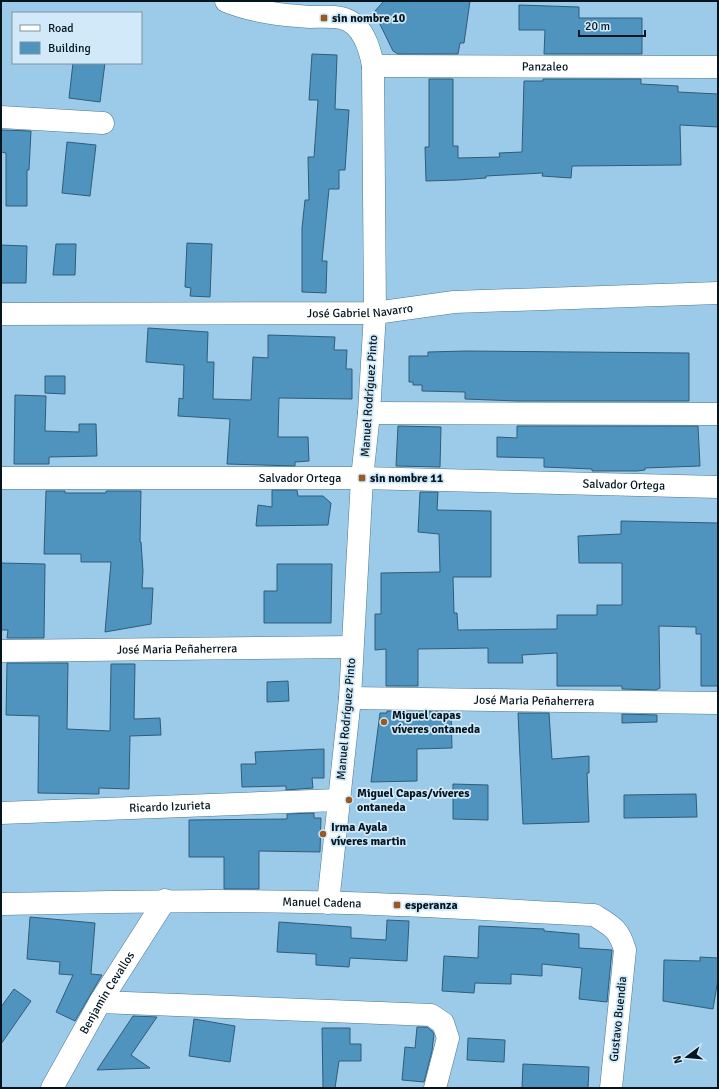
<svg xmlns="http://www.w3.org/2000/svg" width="719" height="1089" font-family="Signika,sans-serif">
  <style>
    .building { fill: #4e94be; stroke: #305c77 }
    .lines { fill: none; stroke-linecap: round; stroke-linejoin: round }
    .minor-casing { stroke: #4a7793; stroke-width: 23 }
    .minor { stroke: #fff; stroke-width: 22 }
    .poi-dot { fill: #995922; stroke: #d1e9f8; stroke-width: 1.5 }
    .labels { text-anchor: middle; stroke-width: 3.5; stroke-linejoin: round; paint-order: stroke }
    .poi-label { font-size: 12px; font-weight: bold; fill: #04151f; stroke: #d1e9f8; text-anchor: start }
    .street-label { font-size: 12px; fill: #04151f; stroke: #d1e9f8 }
  </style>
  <rect width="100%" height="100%" fill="#9ccbea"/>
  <!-- building -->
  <g class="building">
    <path d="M 384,1 L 470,1 L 464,43 L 460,43 L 458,54 L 398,54 L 393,51 L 374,12 Z"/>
    <path d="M 519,5 L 579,7 L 579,18 L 642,18 L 642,54 L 544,54 L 545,30 L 519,30 Z"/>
    <path d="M 312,54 L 337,55 L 335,109 L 349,110 L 345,170 L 339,170 L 339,189 L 329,189 L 322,261 L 327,261 L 326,293 L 302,292 L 302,228 L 305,200 L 309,200 L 308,157 L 314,157 L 318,100 L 309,100 Z"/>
    <path d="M 73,63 L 105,63 L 100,102 L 69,98 Z"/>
    <path d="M 429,79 L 453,79 L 453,146 L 458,146 L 458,158 L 500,157 L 499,153 L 522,152 L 524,81 L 543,81 L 543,79 L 641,79 L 641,84 L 678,86 L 678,92 L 718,94 L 718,127 L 680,125 L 681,165 L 572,166 L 571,178 L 542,176 L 543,173 L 486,176 L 486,178 L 458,180 L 426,181 L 425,147 L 429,147 Z"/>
    <path d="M 1,130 L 31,131 L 29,170 L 27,170 L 27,206 L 6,206 L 6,153 L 1,152 Z"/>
    <path d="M 67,142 L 96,145 L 90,196 L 62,193 Z"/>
    <path d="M 187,243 L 212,244 L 210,297 L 190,296 L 191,288 L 185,287 Z"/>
    <path d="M 56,244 L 76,244 L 75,275 L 53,275 Z"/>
    <path d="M 1,245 L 27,246 L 26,283 L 1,283 Z"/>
    <path d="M 148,328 L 208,332 L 207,362 L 214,362 L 213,399 L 251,400 L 253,357 L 268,358 L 268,335 L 335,337 L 334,350 L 347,350 L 346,369 L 352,369 L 352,399 L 279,398 L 278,437 L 308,437 L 309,461 L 295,462 L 295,466 L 227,464 L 230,419 L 178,416 L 179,398 L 183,399 L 184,365 L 146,362 Z"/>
    <path d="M 466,351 L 689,353 L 689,401 L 517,401 L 465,399 L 465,392 L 422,391 L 422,385 L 413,385 L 413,382 L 409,382 L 409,356 L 428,356 L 428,352 Z"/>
    <path d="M 45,376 L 65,376 L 65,394 L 45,393 Z"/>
    <path d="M 15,395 L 46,396 L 45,431 L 79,432 L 79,424 L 96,424 L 97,456 L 49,457 L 49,464 L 14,464 Z"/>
    <path d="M 398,426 L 441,427 L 440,467 L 396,466 Z"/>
    <path d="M 517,426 L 698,426 L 700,466 L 645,468 L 645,470 L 637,471 L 592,471 L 592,469 L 544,467 L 544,458 L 497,457 L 497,437 L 517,438 Z"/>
    <path d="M 272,490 L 297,490 L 298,496 L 323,496 L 331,503 L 328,525 L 256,526 L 258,505 L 272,507 Z"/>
    <path d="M 46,491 L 65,491 L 65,493 L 106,493 L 106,491 L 141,491 L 140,542 L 141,542 L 143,571 L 142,588 L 153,588 L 151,624 L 105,632 L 111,562 L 81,562 L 81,554 L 44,554 Z"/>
    <path d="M 420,492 L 438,492 L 437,510 L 491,511 L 491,577 L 453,577 L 454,613 L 457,613 L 458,630 L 557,629 L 557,615 L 597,615 L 597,605 L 622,605 L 622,563 L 579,563 L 578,536 L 621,534 L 621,521 L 718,523 L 718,686 L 701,686 L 701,634 L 696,634 L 696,627 L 659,626 L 660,688 L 656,690 L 622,689 L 622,686 L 557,686 L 557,653 L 522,655 L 523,663 L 488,663 L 488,648 L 418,649 L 418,686 L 386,686 L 386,649 L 375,650 L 375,614 L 381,614 L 381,573 L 440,572 L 439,534 L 418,532 Z"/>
    <path d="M 1,563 L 45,564 L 44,638 L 7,638 L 8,630 L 1,630 Z"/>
    <path d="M 277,564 L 332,564 L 331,623 L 264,623 L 264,591 L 277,591 Z"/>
    <path d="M 7,663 L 68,663 L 67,729 L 110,731 L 111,664 L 135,664 L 134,719 L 160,718 L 161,735 L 130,736 L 129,789 L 99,788 L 99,794 L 38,793 L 39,716 L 6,715 Z"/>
    <path d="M 288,681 L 289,701 L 267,702 L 267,682 Z"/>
    <path d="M 387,711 L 451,712 L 452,748 L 417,749 L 417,781 L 371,782 L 380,713 L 387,713 Z"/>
    <path d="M 518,713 L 549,713 L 552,759 L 589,756 L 589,773 L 587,773 L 589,822 L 523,824 Z"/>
    <path d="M 622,714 L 657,715 L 657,722 L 622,723 Z"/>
    <path d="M 324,749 L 324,778 L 312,778 L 313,788 L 286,790 L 286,786 L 242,787 L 241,764 L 256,764 L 255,752 Z"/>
    <path d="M 453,784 L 488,785 L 488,820 L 453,819 Z"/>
    <path d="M 696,794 L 697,817 L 624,818 L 624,795 Z"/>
    <path d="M 314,813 L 314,818 L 321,818 L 320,852 L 259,851 L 259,889 L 224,889 L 224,857 L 189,857 L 189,820 L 287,819 L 287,814 Z"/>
    <path d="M 30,917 L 95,923 L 91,974 L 102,975 L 75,1021 L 56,1012 L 73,975 L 59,974 L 60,962 L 27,959 Z"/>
    <path d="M 387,920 L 409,921 L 407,961 L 350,958 L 349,967 L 316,965 L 316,954 L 277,952 L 279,922 L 351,927 L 351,938 L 386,940 Z"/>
    <path d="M 479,926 L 544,929 L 544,931 L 579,934 L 579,948 L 612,950 L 607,1002 L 579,999 L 582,968 L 542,964 L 542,976 L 511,974 L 511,984 L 475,983 L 474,993 L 442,991 L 444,956 L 478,958 Z"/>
    <path d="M 700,957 L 718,958 L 718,979 L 713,1009 L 663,1001 L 664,960 L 700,961 Z"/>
    <path d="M 14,989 L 31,1001 L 1,1044 L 1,1007 Z"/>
    <path d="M 133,1016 L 157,1017 L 131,1055 L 150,1068 L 97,1070 Z"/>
    <path d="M 194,1019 L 235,1026 L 230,1062 L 189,1056 Z"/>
    <path d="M 417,1027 L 427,1027 L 432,1031 L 434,1034 L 432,1051 L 424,1082 L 402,1080 L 405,1047 L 415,1048 Z"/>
    <path d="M 322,1028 L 350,1028 L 350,1044 L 361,1044 L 361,1061 L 339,1061 L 335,1088 L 323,1088 Z"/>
    <path d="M 468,1038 L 505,1040 L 504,1062 L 467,1060 Z"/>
    <path d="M 523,1064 L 589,1067 L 588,1088 L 522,1088 Z"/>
  </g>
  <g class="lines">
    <!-- minor casing -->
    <g class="minor-casing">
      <g id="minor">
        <path d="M 226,1 C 253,12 281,15 310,17 C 320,17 331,16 341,18 C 362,22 370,48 373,66 L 375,313 L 369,413 L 362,478 L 350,698 L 328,903"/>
        <path id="s1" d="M 373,66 L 718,67"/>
        <path d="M 1,117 L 103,123"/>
        <path id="s2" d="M 1,314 L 375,313 L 454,302 L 718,293"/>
        <path d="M 369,413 L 718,414"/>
        <path id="s3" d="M 1,478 L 362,478 L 718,487"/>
        <path id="s4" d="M 1,651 L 352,647"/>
        <path id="s5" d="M 350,698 L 718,703"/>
        <path id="s6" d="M 1,813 L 338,800"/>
        <path id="s7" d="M 1,904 C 133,901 265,899 397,905 C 463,907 528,912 594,915 C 612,926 619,929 625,950 L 611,1088"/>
        <path d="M 100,1002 L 431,1015 L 443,1023 L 448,1038 L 435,1088"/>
        <path id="s8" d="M 52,1088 L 100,1002 L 165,900"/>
      </g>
    </g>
    <!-- minor -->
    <use href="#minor" class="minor"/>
  </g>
  <!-- markers -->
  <g class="poi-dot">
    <rect x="320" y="14" width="8" height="8" rx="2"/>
    <rect x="358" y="474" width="8" height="8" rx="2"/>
    <circle cx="384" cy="722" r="4"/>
    <circle cx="349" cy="800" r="4"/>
    <circle cx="323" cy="834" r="4"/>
    <rect x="393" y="901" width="8" height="8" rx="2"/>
  </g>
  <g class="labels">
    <!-- poi labels -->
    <g class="poi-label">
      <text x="332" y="22">sin nombre 10</text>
      <text x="370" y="482">sin nombre 11</text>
      <text x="392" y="719">Miguel capas<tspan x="392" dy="14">víveres ontaneda</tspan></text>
      <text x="357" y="797">Miguel Capas/víveres<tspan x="357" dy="14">ontaneda</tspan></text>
      <text x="331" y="831">Irma Ayala<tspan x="331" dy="14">víveres martin</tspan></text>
      <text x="405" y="909">esperanza</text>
    </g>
    <!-- street labels -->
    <g class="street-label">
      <text dy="4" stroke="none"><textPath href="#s1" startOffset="172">Panzaleo</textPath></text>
      <text dy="4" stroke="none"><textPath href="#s2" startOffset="359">José Gabriel Navarro</textPath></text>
      <text transform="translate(369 396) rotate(-86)" y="4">Manuel Rodríguez Pinto</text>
      <text dy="4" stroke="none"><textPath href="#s3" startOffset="299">Salvador Ortega</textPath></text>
      <text dy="4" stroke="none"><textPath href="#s3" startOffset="623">Salvador Ortega</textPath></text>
      <text dy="4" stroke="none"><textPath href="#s4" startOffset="176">José Maria Peñaherrera</textPath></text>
      <text dy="4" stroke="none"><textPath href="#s5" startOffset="184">José Maria Peñaherrera</textPath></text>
      <text transform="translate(346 719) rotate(-85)" y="4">Manuel Rodríguez Pinto</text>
      <text dy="4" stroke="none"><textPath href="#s6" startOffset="169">Ricardo Izurieta</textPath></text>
      <text dy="4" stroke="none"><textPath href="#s7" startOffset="321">Manuel Cadena</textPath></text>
      <text dy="4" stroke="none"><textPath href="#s8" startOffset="110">Benjamin Cevallos</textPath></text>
      <text transform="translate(618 1019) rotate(-84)" y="4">Gustavo Buendia</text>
    </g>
  </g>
  <!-- border -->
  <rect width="719" height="1089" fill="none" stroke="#04151f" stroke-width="4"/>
  <!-- legend -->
  <rect x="12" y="12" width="130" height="52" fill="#d1e9f8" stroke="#7f94a1"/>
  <rect x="20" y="25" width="20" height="6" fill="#ffffff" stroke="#7f94a1"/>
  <text x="48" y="32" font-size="12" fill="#04151f">Road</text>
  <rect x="20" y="42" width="20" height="12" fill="#4e94be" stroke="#7f94a1"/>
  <text x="48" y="52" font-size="12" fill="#04151f">Building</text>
  <!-- north arrow -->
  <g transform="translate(687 1057) rotate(254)" stroke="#d1e9f8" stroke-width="3" paint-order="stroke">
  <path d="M0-3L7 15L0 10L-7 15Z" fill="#04151f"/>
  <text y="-6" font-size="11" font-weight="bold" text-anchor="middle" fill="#04151f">N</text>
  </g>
  <!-- scale -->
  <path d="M579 30v6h66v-6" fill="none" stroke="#04151f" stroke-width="2"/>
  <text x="585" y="30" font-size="12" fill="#04151f" stroke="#d1e9f8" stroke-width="3" paint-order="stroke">20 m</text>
</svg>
